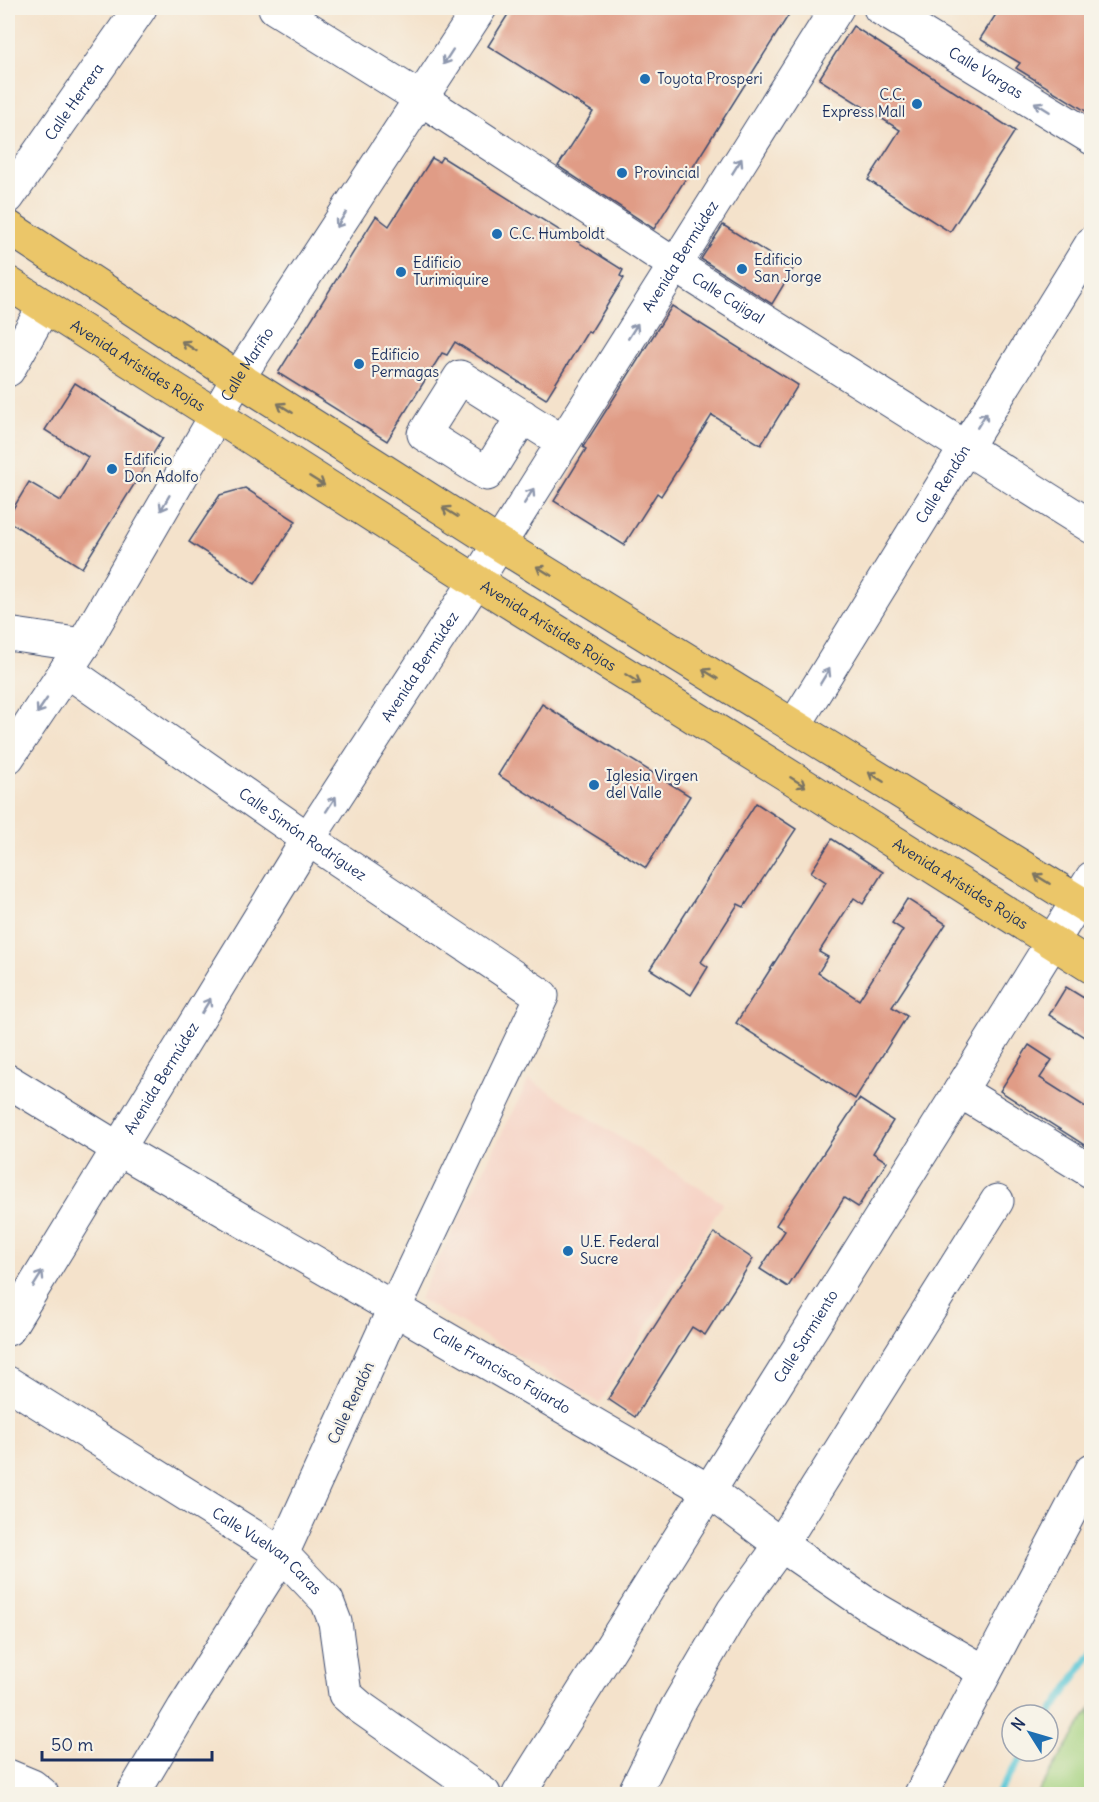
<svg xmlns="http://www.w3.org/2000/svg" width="1099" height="1802" font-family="Delius,sans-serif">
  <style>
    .built { fill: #f6d2c4 }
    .green { fill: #a3d17e; stroke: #5f806e; stroke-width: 1.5 }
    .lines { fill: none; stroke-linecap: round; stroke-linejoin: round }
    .stream { stroke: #5dc8d7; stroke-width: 7 }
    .building { fill: #e09c86 }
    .minor-casing { stroke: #3c4a6e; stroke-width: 35 }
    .major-casing { stroke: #3c4a6e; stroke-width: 35 }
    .minor { stroke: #fff; stroke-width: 33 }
    .major { stroke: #ebc669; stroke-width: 33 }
    .oneway { stroke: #8d97ae }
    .oneway2 { stroke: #797363 }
    .poi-dot { fill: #1f6fb2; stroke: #f7f3e8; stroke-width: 2 }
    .labels { text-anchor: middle; stroke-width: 4.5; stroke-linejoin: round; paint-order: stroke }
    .street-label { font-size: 15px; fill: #1b2f5e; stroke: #f7f3e8 }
    .poi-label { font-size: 15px; fill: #1b2f5e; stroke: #f7f3e8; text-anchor: start }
  </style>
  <rect width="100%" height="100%" fill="#f7f3e8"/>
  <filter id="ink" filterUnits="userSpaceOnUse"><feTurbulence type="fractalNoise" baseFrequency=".0167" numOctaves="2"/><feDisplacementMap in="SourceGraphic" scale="12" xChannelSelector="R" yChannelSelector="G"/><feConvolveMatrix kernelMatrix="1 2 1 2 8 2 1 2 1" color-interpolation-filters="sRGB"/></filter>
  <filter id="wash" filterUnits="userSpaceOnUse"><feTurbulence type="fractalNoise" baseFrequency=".008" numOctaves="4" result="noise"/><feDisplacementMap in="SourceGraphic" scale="24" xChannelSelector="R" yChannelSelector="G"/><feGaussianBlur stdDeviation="1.35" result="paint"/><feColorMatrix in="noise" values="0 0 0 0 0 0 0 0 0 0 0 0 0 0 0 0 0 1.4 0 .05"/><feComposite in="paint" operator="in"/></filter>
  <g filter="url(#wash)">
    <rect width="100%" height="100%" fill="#f4e2cb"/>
    <!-- built -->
    <path class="built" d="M 529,1079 L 723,1203 L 600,1403 L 419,1299 Z"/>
    <!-- green -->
    <path class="green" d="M 1091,1708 L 1091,1794 L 1037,1794 Z"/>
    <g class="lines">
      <!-- stream -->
      <g class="stream">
        <path d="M 1048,1718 L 1092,1651"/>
        <path d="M 997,1794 L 1026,1751"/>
      </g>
    </g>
    <g id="blocks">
      <!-- building -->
      <g class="building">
        <path d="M 512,8 L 793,8 L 654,229 L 558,166 L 593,112 L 488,46 Z"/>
        <path d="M 1000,8 L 1092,8 L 1092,115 L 1016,68 L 1020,63 L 980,39 Z"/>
        <path d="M 853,26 L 1015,131 L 950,232 L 868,180 L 900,130 L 819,79 Z"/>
        <path d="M 442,157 L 623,270 L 620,276 L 624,278 L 590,333 L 588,331 L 546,399 L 455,342 L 447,355 L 442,353 L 387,441 L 278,373 L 376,216 L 389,226 L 432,158 L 439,162 Z"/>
        <path d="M 723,225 L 793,269 L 772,304 L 701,259 Z"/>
        <path d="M 672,306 L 798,385 L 761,445 L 712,415 L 661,496 L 657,493 L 624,545 L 554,501 L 586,449 L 583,447 Z"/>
        <path d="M 75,383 L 163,438 L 82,568 L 8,521 L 8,517 L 29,482 L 61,501 L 88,457 L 45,430 Z"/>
        <path d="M 245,488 L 296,521 L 255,584 L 189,542 L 220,495 Z"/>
        <path d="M 542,704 L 690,796 L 646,868 L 498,775 Z"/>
        <path d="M 756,803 L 796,829 L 744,907 L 738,904 L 701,962 L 708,967 L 691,995 L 650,969 Z"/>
        <path d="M 832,839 L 883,872 L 863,904 L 854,898 L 819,952 L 828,957 L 818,973 L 859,1000 L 903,930 L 892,923 L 907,899 L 946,924 L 892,1007 L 907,1016 L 855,1099 L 736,1023 L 826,882 L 811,872 Z"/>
        <path d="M 1066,987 L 1092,1003 L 1092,1042 L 1049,1015 Z"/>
        <path d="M 1029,1045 L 1052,1060 L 1040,1078 L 1092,1111 L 1092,1150 L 1000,1091 Z"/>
        <path d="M 859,1099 L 893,1121 L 873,1153 L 887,1162 L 858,1207 L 844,1198 L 788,1287 L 760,1269 L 785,1231 L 776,1225 Z"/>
        <path d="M 714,1233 L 753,1259 L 705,1335 L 692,1327 L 635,1417 L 608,1399 Z"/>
      </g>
    </g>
  </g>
  <g filter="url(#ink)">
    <use href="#blocks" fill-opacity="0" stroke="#3c4a6e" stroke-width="1.5"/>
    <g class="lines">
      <!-- minor casing -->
      <g class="minor-casing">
        <g id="minor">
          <path id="s1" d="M 275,8 L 420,98 L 675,265 L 1092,527"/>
          <path id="s2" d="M 880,8 L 1092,138"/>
          <path id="s3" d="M 8,197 L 140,8"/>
          <path d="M 8,370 L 44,307"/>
          <path d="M 523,416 L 487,474 L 424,434 L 460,377 L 563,442"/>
          <path d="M 8,634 L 83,645"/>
          <path id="s4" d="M 66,670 L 308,839 L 542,996 L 394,1309 L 282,1554 L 184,1708 L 133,1794"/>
          <path id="s5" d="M 794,726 L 1092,243"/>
          <path id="s6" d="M 8,757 L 83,645 L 238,378 L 480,8"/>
          <path id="s7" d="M 8,1081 L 119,1149 L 709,1491 L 781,1545 L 867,1604 L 985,1672"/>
          <path d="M 960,1091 L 1092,1172"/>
          <path id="s8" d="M 8,1329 L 308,839 L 476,581 L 837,8"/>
          <path id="s9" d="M 8,1383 L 282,1554 L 327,1601 L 335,1622 L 345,1694 L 360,1707 L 484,1794"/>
          <path d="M 8,1776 L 32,1786 L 42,1794"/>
          <path id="s10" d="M 519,1794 L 960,1091 L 1092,878"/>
          <path d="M 634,1794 L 677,1707 L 733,1611 L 781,1545 L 997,1201"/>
          <path d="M 921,1794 L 1092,1470"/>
        </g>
      </g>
      <!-- major casing -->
      <g class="major-casing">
        <g id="major">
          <path d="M 8,227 L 238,378 L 499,544 L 1092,910"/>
          <path id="s11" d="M 8,283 L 476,581 L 802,784 L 1092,967"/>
        </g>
      </g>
      <!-- minor -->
      <use href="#minor" class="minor"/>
      <!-- major -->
      <use href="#major" class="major"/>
    </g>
    <!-- one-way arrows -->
    <defs><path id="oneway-shaft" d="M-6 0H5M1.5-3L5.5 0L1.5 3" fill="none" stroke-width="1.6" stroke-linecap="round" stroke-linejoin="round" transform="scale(1.5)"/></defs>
    <g class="oneway">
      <use href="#oneway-shaft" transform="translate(448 57) rotate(123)"/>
      <use href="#oneway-shaft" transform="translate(1042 107) rotate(-148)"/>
      <use href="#oneway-shaft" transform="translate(737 166) rotate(-58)"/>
      <use href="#oneway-shaft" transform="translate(341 220) rotate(123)"/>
      <use href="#oneway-shaft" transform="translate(633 331) rotate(-58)"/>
      <use href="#oneway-shaft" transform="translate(982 420) rotate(-58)"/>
      <use href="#oneway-shaft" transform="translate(529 496) rotate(-58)"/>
      <use href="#oneway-shaft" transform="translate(165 503) rotate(120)"/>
      <use href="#oneway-shaft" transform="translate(825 676) rotate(-59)"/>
      <use href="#oneway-shaft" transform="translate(42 706) rotate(124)"/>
      <use href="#oneway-shaft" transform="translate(331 804) rotate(-57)"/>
      <use href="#oneway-shaft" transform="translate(206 1006) rotate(-59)"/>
      <use href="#oneway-shaft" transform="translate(38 1279) rotate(-58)"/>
    </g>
    <g class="oneway2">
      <use href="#oneway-shaft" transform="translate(189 346) rotate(-147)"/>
      <use href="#oneway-shaft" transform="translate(285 408) rotate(-148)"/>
      <use href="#oneway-shaft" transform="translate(317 481) rotate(32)"/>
      <use href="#oneway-shaft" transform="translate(450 512) rotate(-148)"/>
      <use href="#oneway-shaft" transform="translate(544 571) rotate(-148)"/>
      <use href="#oneway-shaft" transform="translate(710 674) rotate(-148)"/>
      <use href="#oneway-shaft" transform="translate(633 679) rotate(32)"/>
      <use href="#oneway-shaft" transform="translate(876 777) rotate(-148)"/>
      <use href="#oneway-shaft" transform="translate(798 782) rotate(32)"/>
      <use href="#oneway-shaft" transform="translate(1042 879) rotate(-148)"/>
    </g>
  </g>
  <!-- markers -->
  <g class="poi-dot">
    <circle cx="645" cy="79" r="6"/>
    <circle cx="917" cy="104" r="6"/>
    <circle cx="622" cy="173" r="6"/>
    <circle cx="497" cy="234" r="6"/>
    <circle cx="742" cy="269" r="6"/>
    <circle cx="401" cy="272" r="6"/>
    <circle cx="359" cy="364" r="6"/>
    <circle cx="112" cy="469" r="6"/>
    <circle cx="594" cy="785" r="6"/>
    <circle cx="568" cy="1251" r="6"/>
  </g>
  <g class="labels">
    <!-- street labels -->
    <g class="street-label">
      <text dy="5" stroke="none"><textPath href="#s2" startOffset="124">Calle Vargas</textPath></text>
      <text dy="5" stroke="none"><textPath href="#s3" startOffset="116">Calle Herrera</textPath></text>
      <text dy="5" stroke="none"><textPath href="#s8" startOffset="1266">Avenida Bermúdez</textPath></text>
      <text dy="5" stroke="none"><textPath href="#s1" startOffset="538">Calle Cajigal</textPath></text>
      <text dy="5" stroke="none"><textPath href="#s6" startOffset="460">Calle Mariño</textPath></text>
      <text dy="5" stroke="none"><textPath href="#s11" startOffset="154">Avenida Arístides Rojas</textPath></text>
      <text dy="5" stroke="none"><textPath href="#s5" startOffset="284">Calle Rendón</textPath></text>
      <text dy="5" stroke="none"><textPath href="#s11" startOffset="640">Avenida Arístides Rojas</textPath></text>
      <text dy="5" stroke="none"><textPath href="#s8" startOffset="780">Avenida Bermúdez</textPath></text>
      <text dy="5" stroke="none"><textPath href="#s4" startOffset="288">Calle Simón Rodríguez</textPath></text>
      <text dy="5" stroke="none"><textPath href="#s11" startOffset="1126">Avenida Arístides Rojas</textPath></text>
      <text dy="5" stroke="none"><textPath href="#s8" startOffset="294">Avenida Bermúdez</textPath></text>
      <text dy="5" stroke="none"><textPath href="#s10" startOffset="540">Calle Sarmiento</textPath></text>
      <text dy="5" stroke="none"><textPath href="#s7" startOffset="572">Calle Francisco Fajardo</textPath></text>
      <text transform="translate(351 1403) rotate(-65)" y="5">Calle Rendón</text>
      <text dy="5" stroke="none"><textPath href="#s9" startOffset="309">Calle Vuelvan Caras</textPath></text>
    </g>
    <!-- poi labels -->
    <g class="poi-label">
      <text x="657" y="84">Toyota Prosperi</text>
      <text x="905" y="100" text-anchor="end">C.C.<tspan x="905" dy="17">Express Mall</tspan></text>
      <text x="634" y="178">Provincial</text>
      <text x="509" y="239">C.C. Humboldt</text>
      <text x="754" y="265">Edificio<tspan x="754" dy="17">San Jorge</tspan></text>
      <text x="413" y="268">Edificio<tspan x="413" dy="17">Turimiquire</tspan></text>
      <text x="371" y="360">Edificio<tspan x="371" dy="17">Permagas</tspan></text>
      <text x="124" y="465">Edificio<tspan x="124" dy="17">Don Adolfo</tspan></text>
      <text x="606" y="781">Iglesia Virgen<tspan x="606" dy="17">del Valle</tspan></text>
      <text x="580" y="1247">U.E. Federal<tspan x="580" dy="17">Sucre</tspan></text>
    </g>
  </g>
  <!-- margin -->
  <rect width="1099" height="1802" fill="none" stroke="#f7f3e8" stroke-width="30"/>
  <!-- north arrow -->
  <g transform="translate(1030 1733) rotate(307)"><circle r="28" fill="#f7f3e8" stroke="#9fa5b1" stroke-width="1.5"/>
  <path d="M0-4.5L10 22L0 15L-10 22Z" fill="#1f6fb2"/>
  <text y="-9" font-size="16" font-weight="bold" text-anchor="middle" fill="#1b2f5e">N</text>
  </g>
  <!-- scale -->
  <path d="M42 1751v9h170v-9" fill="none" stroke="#1b2f5e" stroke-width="3"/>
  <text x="51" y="1751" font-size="18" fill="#1b2f5e" stroke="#f7f3e8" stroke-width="4.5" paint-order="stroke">50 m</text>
</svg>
